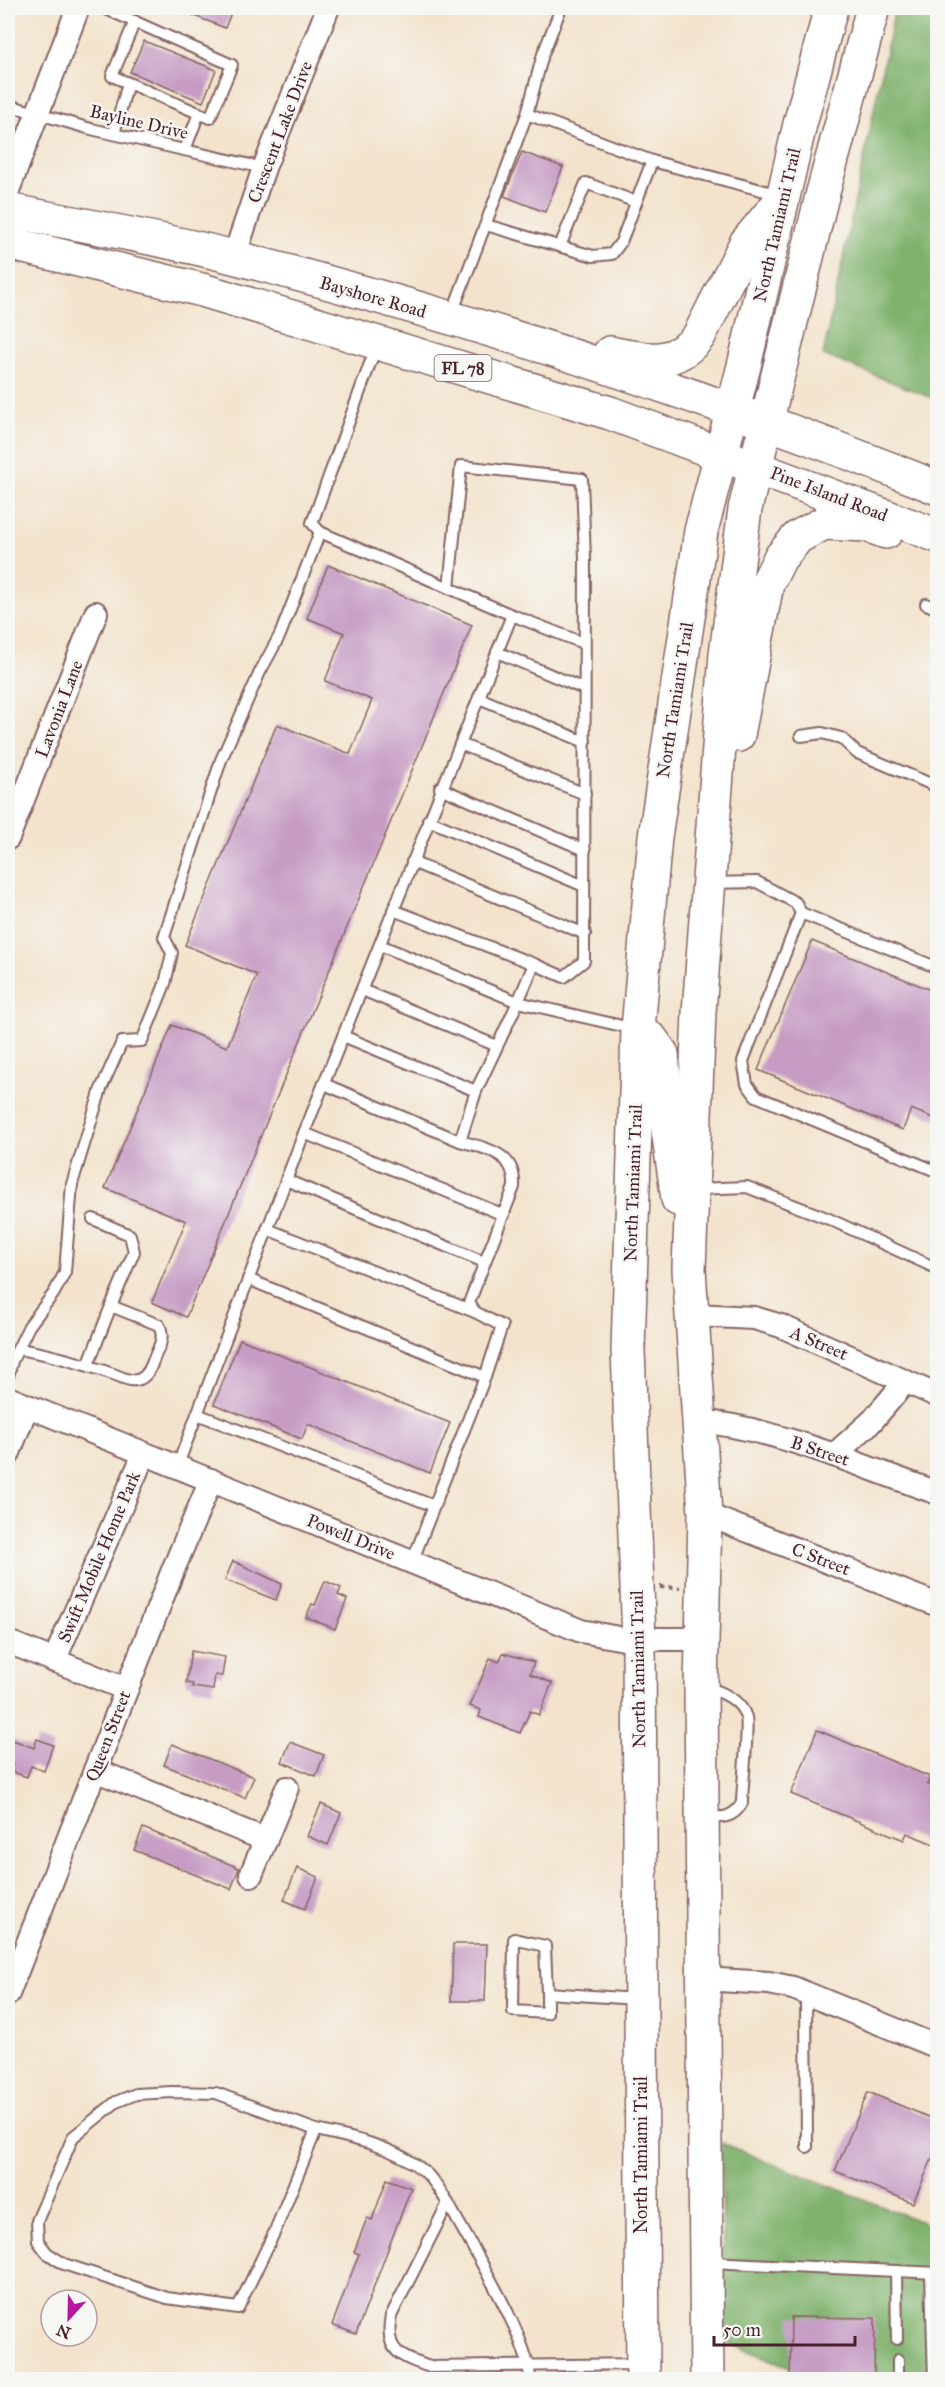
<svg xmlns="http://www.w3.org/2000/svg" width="945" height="2387" font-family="'IM FELL Great Primer',serif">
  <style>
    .forest { fill: #80b26d; stroke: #65684c; stroke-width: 1.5 }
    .building { fill: #c69cc5 }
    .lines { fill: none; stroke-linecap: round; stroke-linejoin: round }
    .service-casing { stroke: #856463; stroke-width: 14 }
    .minor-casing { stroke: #856463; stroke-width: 26 }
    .primary-casing { stroke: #856463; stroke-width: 36 }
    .path { stroke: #856463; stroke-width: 4; stroke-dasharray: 4.5 4.5; stroke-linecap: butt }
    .service { stroke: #fff; stroke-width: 10 }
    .minor { stroke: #fff; stroke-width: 22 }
    .primary { stroke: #fff; stroke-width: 33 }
    .labels { text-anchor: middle; stroke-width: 5; stroke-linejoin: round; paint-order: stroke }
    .shield { fill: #f6f6f2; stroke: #7e6067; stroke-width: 1.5 }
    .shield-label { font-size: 16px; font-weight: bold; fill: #4a1f2b }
    .street-label { font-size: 18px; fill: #4a1f2b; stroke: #f6f6f2 }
  </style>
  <rect width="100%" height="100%" fill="#f6f6f2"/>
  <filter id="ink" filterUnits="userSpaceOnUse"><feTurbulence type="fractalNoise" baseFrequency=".0167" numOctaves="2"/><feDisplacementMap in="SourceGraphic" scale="12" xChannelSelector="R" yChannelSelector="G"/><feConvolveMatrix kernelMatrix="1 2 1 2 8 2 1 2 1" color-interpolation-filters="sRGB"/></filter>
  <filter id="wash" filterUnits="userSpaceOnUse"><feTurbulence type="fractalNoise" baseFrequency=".008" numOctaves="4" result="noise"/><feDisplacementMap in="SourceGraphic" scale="24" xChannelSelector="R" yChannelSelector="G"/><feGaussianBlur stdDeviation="1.35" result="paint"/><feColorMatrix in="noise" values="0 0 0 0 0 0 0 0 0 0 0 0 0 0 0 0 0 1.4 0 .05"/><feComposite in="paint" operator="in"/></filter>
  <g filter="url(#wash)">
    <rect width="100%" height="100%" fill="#f3e3cc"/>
    <!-- forest -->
    <g class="forest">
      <path d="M 895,8 L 937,8 L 937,400 L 823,355 Z"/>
      <path d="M 721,2143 L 937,2228 L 937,2379 L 821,2379 L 725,2342 Z"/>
    </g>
    <g id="blocks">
      <!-- building -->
      <g class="building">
        <path d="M 175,8 L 233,8 L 225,28 Z"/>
        <path d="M 144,41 L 216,70 L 203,102 L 130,72 Z"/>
        <path d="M 522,152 L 563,167 L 545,212 L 504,196 Z"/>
        <path d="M 328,565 L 472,625 L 186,1317 L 152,1302 L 186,1221 L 105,1188 L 172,1025 L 227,1047 L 257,975 L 185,945 L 277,724 L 350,754 L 372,700 L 325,681 L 344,633 L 307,618 Z"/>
        <path d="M 812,941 L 938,993 L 938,1120 L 911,1109 L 903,1130 L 758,1070 Z"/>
        <path d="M 240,1339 L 450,1423 L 430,1473 L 308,1424 L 302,1439 L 214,1404 Z"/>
        <path d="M 233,1561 L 282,1584 L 276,1600 L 225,1580 Z"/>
        <path d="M 325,1581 L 341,1588 L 338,1595 L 347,1599 L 335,1629 L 306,1617 L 312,1604 L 315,1605 Z"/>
        <path d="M 191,1651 L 225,1657 L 222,1676 L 215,1675 L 213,1690 L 192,1687 L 193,1684 L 186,1683 Z"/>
        <path d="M 503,1653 L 534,1662 L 530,1674 L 552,1683 L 539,1715 L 530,1711 L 520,1733 L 479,1717 L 481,1710 L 470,1706 L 490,1658 L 499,1662 Z"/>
        <path d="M 817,1730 L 930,1777 L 927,1784 L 938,1788 L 938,1846 L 907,1833 L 904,1840 L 791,1794 Z"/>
        <path d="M 37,1739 L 53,1745 L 44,1771 L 31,1766 L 27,1777 L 10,1771 L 13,1763 L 8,1761 L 8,1754 L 13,1740 L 34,1748 Z"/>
        <path d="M 290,1742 L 324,1755 L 316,1776 L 282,1762 Z"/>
        <path d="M 172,1744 L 254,1777 L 245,1798 L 164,1765 Z"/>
        <path d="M 321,1804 L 341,1813 L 328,1845 L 307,1836 Z"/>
        <path d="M 143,1828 L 239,1868 L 231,1889 L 134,1850 Z"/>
        <path d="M 297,1868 L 318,1877 L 305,1909 L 284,1900 Z"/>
        <path d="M 453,1944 L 487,1944 L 485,2001 L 451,2001 Z"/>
        <path d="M 868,2092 L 938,2121 L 938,2145 L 913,2203 L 835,2171 Z"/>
        <path d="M 387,2179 L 411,2188 L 356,2334 L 332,2325 L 359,2254 L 354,2252 L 367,2218 L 372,2220 Z"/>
        <path d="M 791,2317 L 875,2318 L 874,2379 L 790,2379 Z"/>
      </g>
    </g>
  </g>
  <g filter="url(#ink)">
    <use href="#blocks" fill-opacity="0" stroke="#856463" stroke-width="1.5"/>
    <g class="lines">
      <!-- service casing -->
      <g class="service-casing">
        <g id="service">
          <path d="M 104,8 L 232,65 L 210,118 L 112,76 L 135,21"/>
          <path d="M 8,105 L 91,129 L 264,168"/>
          <path d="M 527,114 L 652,161 L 780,195"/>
          <path d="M 114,134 L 128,83"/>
          <path d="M 185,150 L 199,113"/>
          <path d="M 486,225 L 593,256 L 612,254 L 621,242 L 652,161"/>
          <path d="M 560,246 L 586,183 L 636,202"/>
          <path d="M 451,316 L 527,114 L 543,54 L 561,8"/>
          <path d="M 376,347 L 312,523 L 320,532 L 449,588 L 461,466 L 582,479 L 585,559 L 584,961 L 564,977 L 534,964 L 518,1002 L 635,1029"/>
          <path d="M 449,588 L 512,615"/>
          <path d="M 926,604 L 938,609"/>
          <path d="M 497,652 L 584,689"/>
          <path d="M 479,698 L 585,742"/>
          <path d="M 801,736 L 822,733 L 841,738 L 857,753 L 938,787"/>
          <path d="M 460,744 L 585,794"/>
          <path d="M 440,788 L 585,850"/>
          <path d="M 428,820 L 584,886"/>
          <path d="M 412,862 L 585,934"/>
          <path d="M 712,883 L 757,882 L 796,903 L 801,913 L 938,968"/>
          <path d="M 393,910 L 534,964"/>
          <path d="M 801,913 L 743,1061 L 747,1084 L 756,1096 L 938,1172"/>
          <path d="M 380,945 L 518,1002 L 476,1091 L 460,1141 C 488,1149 516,1153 514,1187 L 469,1303 L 475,1312 L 502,1326 L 485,1377 L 412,1562"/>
          <path d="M 362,990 L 497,1046"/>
          <path d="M 343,1036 L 476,1091"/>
          <path d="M 324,1084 L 460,1141"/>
          <path d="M 304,1133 L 504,1215"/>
          <path d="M 286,1180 L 484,1262"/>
          <path d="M 697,1189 L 747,1187 L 829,1219 L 938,1269"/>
          <path d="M 93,1219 L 130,1235 L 134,1252 L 111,1306"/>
          <path d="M 267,1229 L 475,1312"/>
          <path d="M 248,1279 L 485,1377"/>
          <path d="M 18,1349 C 51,1354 81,1363 113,1374 C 122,1377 131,1383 140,1379 C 149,1375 152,1364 155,1356 C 160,1345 165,1337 159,1325 L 111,1306 L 88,1365"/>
          <path d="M 8,1377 L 12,1361 L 29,1326 L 54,1293 L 65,1272 L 72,1184 L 101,1089 L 122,1042 L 142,1041 L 165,984 L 172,953 L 164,937 L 221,760 L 260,672 L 280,635 L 320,532"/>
          <path d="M 197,1414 L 434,1506"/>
          <path d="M 177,1467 L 304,1133 L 512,615 L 583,643"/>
          <path d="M 705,1688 C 720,1690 741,1700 746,1717 C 749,1730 742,1786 742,1803 C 733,1819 721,1818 705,1817"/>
          <path d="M 547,1993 L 547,2013 L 513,2011 L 514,1939 L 545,1946 L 547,1993 L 637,1999"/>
          <path d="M 806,1994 L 807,2147"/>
          <path d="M 316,2130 L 216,2093 L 172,2092 L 136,2094 L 116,2102 L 73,2137 L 37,2221 L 38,2241 L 47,2253 L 64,2264 L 167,2298 L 238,2308 L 275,2231 L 316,2130 C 353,2138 396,2147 425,2172 C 434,2180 441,2193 448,2203 L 391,2316 C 384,2351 400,2357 430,2367 L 639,2364"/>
          <path d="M 448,2203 C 469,2243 530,2339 530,2380"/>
          <path d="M 710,2262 L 938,2273"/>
          <path d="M 896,2271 L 897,2339"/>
          <path d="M 931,2273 L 934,2380"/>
          <path d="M 898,2360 L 898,2380"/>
        </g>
      </g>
      <!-- minor casing -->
      <g class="minor-casing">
        <g id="minor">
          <path d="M 8,190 L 78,8"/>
          <path d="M 234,257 L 264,168 L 328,8"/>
          <path d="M 8,838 L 96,613"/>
          <path d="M 694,1315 L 754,1318 L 781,1326 L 938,1396"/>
          <path d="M 8,1398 L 581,1631 L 624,1639 L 701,1639"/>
          <path d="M 700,1421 C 783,1430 859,1466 938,1493"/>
          <path d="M 8,1455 L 27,1406"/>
          <path d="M 834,1455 L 872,1421 L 905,1382"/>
          <path d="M 705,1514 L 938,1605"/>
          <path d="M 8,1642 L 126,1689"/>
          <path d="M 54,1661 L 144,1454"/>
          <path d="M 95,1770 L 266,1840"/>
          <path d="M 251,1875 L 287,1788"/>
          <path d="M 702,1979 L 769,1983 L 793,1988 L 938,2047"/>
          <path d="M 8,1994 L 173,1570 L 211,1480"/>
        </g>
      </g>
      <!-- primary casing -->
      <g class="primary-casing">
        <g id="primary">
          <path d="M 8,210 C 84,226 162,238 237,258 C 474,320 710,396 938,488"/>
          <path d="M 8,243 L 202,290 L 610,413 L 938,536"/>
          <path d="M 610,353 C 645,360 674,368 699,336 L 746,243 L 780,202"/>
          <path d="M 738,735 L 767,584 L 780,558 L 798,537 L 824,523 L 867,525 L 886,532"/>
          <path d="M 638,1029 L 652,1040 L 662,1054 L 668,1130 L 678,1199"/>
          <path d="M 643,2380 L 639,1640 L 628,1350 L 638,1029 L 655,837 L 701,531 L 744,366 L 800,124 L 831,8"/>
          <path d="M 707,2380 L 701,1687 L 705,1514 L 689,1269 L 699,1012 L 726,654 L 745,509 L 822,196 L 873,8"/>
        </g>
      </g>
      <!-- path -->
      <path class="path" d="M 660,1587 L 680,1588"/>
      <!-- service -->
      <use href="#service" class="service"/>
      <!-- minor -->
      <use href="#minor" class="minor"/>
      <!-- primary -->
      <use href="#primary" class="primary"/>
    </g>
  </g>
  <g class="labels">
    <!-- shield labels -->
    <rect class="shield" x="434.5" y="355" width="57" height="26" rx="4.5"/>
    <g class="shield-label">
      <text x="463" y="374">FL 78</text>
    </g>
    <!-- street labels -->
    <g class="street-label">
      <text transform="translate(139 122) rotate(13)" y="6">Bayline Drive</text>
      <text transform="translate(280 132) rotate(-69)" y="6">Crescent Lake Drive</text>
      <text transform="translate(777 225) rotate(-77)" y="6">North Tamiami Trail</text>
      <text transform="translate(373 297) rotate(16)" y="6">Bayshore Road</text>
      <text transform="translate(829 494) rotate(21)" y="6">Pine Island Road</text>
      <text transform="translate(675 700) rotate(-81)" y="6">North Tamiami Trail</text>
      <text transform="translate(59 709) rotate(-69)" y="6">Lavonia Lane</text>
      <text transform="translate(633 1183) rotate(-88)" y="6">North Tamiami Trail</text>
      <text transform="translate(819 1343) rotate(23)" y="6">A Street</text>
      <text transform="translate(820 1451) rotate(18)" y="6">B Street</text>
      <text transform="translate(351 1537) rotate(22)" y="6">Powell Drive</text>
      <text transform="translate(99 1557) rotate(-67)" y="6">Swift Mobile Home Park</text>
      <text transform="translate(821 1559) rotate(21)" y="6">C Street</text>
      <text transform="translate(638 1669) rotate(-91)" y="6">North Tamiami Trail</text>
      <text transform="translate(108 1736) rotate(-69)" y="6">Queen Street</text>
      <text transform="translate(641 2155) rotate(-90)" y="6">North Tamiami Trail</text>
    </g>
  </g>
  <!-- margin -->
  <rect width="945" height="2387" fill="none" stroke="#f6f6f2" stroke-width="30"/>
  <!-- north arrow -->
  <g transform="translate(69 2318) rotate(202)"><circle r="28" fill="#f6f6f2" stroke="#b1a0a2" stroke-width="1.5"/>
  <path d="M0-4.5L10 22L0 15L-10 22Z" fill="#b5179e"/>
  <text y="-9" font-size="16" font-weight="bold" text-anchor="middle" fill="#4a1f2b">N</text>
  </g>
  <!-- scale -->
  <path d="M714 2336v9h141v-9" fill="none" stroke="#4a1f2b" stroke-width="3"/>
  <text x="723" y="2336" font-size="18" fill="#4a1f2b" stroke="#f6f6f2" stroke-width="4.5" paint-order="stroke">50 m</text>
</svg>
